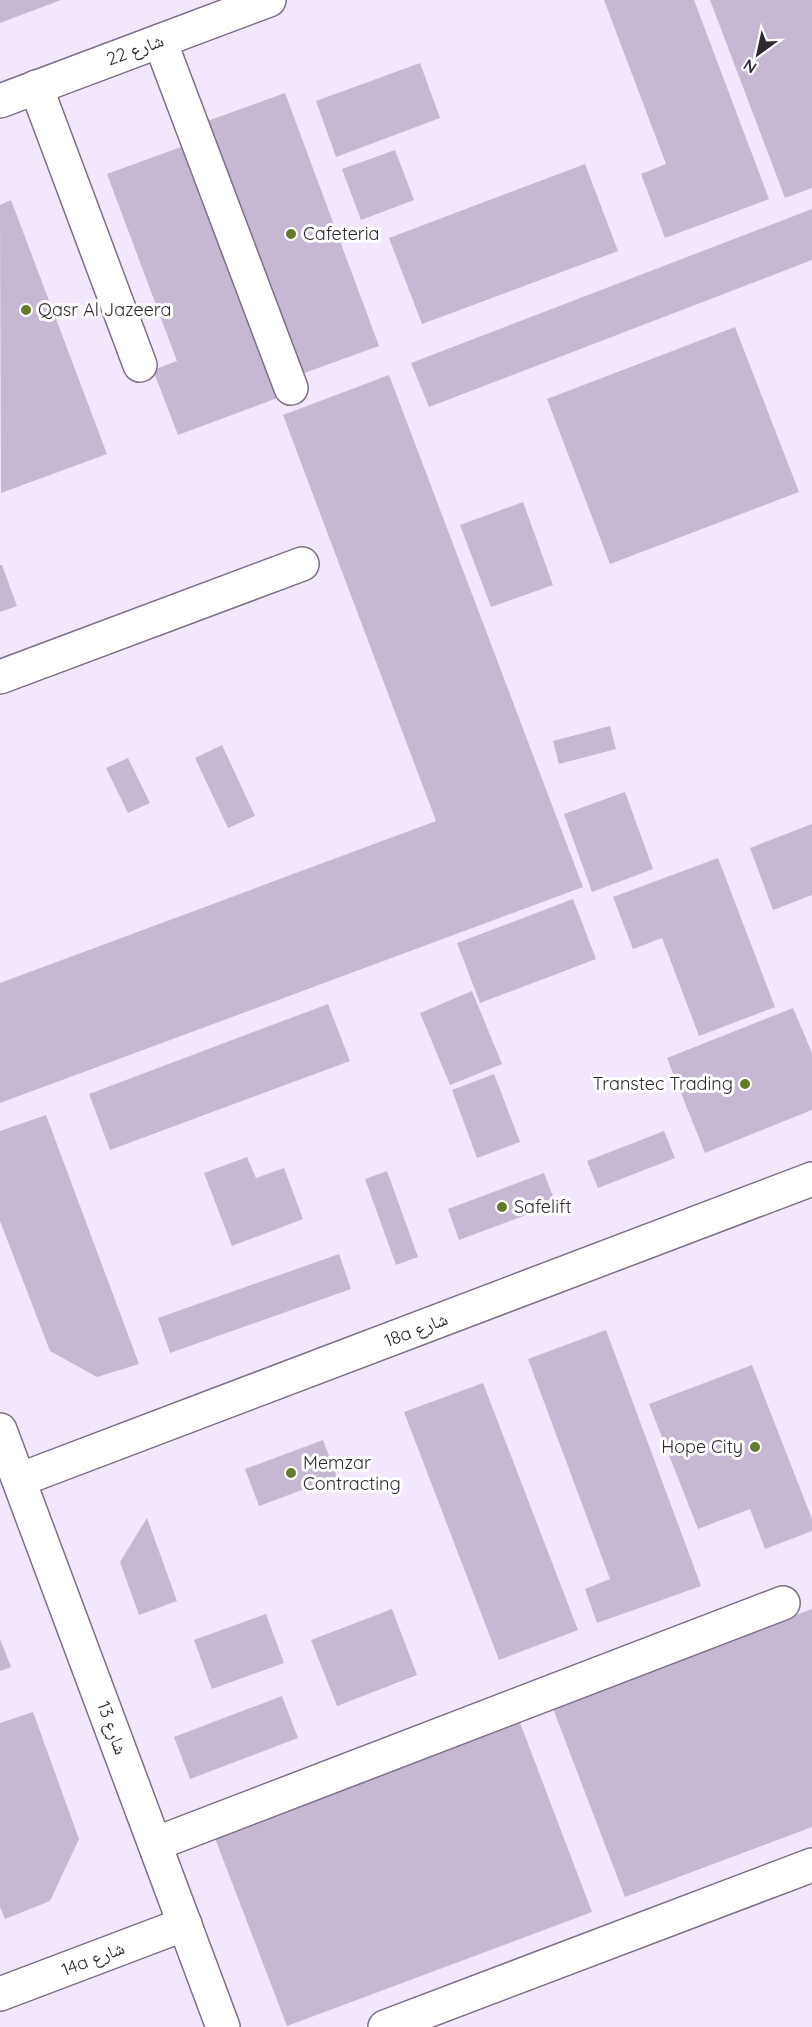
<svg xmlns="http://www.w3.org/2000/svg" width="812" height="2027" font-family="Quicksand,'Noto Naskh Arabic',sans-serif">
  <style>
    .building { fill: #c6b7d3 }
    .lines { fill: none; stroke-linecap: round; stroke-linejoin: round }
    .minor-casing { stroke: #7d6f88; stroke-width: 36 }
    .minor { stroke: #fff; stroke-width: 33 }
    .poi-dot { fill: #647b2c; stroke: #fff; stroke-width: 2 }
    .labels { text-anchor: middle; stroke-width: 6; stroke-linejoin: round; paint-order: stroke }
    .street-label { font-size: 18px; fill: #2e2833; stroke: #fff }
    .poi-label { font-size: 18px; fill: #2e2833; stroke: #fff; text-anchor: start }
  </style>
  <rect width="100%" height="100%" fill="#f3e7fe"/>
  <!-- building -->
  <g class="building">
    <path d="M 0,0 L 61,0 L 0,23 Z"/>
    <path d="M 604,0 L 694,0 L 769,199 L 665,238 L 641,174 L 666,164 Z"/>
    <path d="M 710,0 L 812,0 L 812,188 L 785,198 Z"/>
    <path d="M 420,63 L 440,118 L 336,157 L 316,101 Z"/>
    <path d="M 285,93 L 379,346 L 296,376 L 202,123 Z"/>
    <path d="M 189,144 L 283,396 L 178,435 L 153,370 L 177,361 L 107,174 Z"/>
    <path d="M 395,150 L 414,200 L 361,220 L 342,169 Z"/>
    <path d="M 585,164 L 618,251 L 422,324 L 389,238 Z"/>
    <path d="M 11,200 L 107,454 L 1,493 L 0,205 Z"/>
    <path d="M 812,209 L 812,260 L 429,407 L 411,363 Z"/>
    <path d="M 735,327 L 799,492 L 610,564 L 547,399 Z"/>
    <path d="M 389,375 L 583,887 L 0,1103 L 0,983 L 436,821 L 283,415 Z"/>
    <path d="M 523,502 L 553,585 L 491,607 L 460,525 Z"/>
    <path d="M 0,565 L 2,565 L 17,606 L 0,612 Z"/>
    <path d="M 610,726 L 616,749 L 559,764 L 553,741 Z"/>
    <path d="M 222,745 L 255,816 L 228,828 L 195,758 Z"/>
    <path d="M 128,758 L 150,803 L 128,813 L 106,768 Z"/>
    <path d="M 625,792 L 653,869 L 592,892 L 564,814 Z"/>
    <path d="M 812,824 L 812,895 L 773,910 L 750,848 Z"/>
    <path d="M 718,858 L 775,1007 L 699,1036 L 662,938 L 633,949 L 613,897 Z"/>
    <path d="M 573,899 L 596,959 L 480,1003 L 457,943 Z"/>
    <path d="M 472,991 L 502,1064 L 450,1085 L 420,1013 Z"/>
    <path d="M 328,1004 L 350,1061 L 110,1150 L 89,1094 Z"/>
    <path d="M 793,1008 L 812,1053 L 812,1110 L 705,1153 L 667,1058 Z"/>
    <path d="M 494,1074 L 520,1142 L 477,1158 L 452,1090 Z"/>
    <path d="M 46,1115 L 139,1364 L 97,1377 L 50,1351 L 0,1221 L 0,1131 Z"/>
    <path d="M 664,1131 L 675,1158 L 598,1188 L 587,1161 Z"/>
    <path d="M 247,1157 L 256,1178 L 284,1168 L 303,1219 L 232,1246 L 204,1173 Z"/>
    <path d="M 387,1171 L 418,1257 L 396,1265 L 365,1179 Z"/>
    <path d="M 544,1173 L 556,1204 L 459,1240 L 448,1209 Z"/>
    <path d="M 339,1254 L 351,1289 L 170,1353 L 158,1318 Z"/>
    <path d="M 606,1330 L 701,1586 L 597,1623 L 585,1589 L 610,1579 L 528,1359 Z"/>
    <path d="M 752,1365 L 812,1519 L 812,1531 L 765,1549 L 750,1509 L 698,1529 L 649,1404 Z"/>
    <path d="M 483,1383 L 578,1630 L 499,1660 L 404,1412 Z"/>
    <path d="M 323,1440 L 337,1477 L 259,1506 L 245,1469 Z"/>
    <path d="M 147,1518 L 177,1601 L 139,1615 L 120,1562 Z"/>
    <path d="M 392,1609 L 417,1675 L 337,1706 L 311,1640 Z"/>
    <path d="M 812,1609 L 812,1827 L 625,1897 L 552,1706 Z"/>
    <path d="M 266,1614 L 284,1663 L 212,1689 L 194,1640 Z"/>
    <path d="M 0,1639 L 11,1667 L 0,1671 Z"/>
    <path d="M 282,1696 L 298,1738 L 190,1779 L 174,1737 Z"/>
    <path d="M 33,1712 L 79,1839 L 50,1901 L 5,1919 L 0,1907 L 0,1723 Z"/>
    <path d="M 519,1720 L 592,1912 L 287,2026 L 213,1833 Z"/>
  </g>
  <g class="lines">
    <!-- minor casing -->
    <g class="minor-casing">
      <g id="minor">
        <path d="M 160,41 L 291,388"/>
        <path d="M 36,87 L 140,365"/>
        <path d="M 0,101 L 269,0"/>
        <path d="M 0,677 L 302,564"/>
        <path d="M 0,1430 L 223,2027"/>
        <path d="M 19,1480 L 812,1179"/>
        <path d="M 155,1844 L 783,1603"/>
        <path d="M 0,1994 L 185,1924"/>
        <path d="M 385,2027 L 812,1865"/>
      </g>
    </g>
    <!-- minor -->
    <use href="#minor" class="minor"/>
  </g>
  <!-- markers -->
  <g class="poi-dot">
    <circle cx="291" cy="234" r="6"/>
    <circle cx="26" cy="310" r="6"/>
    <circle cx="745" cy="1084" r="6"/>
    <circle cx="502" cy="1207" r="6"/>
    <circle cx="755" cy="1447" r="6"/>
    <circle cx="291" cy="1473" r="6"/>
  </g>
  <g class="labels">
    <!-- street labels -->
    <g class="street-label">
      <text transform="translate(135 50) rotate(-20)" y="6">شارع 22</text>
      <text transform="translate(416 1330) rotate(-21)" y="6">18a شارع</text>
      <text transform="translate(112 1728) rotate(70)" y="6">شارع 13</text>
      <text transform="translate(93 1959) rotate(-21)" y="6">14a شارع</text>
    </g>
    <!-- poi labels -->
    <g class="poi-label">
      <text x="303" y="240">Cafeteria</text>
      <text x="38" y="316">Qasr Al Jazeera</text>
      <text x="733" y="1090" text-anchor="end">Transtec Trading</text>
      <text x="514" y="1213">Safelift</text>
      <text x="743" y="1453" text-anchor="end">Hope City</text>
      <text x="303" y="1469">Memzar<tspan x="303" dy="21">Contracting</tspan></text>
    </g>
  </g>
  <!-- north arrow -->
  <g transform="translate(758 54) rotate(213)" stroke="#ffffff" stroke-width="4.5" paint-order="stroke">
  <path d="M0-4.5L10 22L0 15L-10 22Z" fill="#2e2833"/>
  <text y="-9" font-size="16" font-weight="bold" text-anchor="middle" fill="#2e2833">N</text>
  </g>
</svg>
